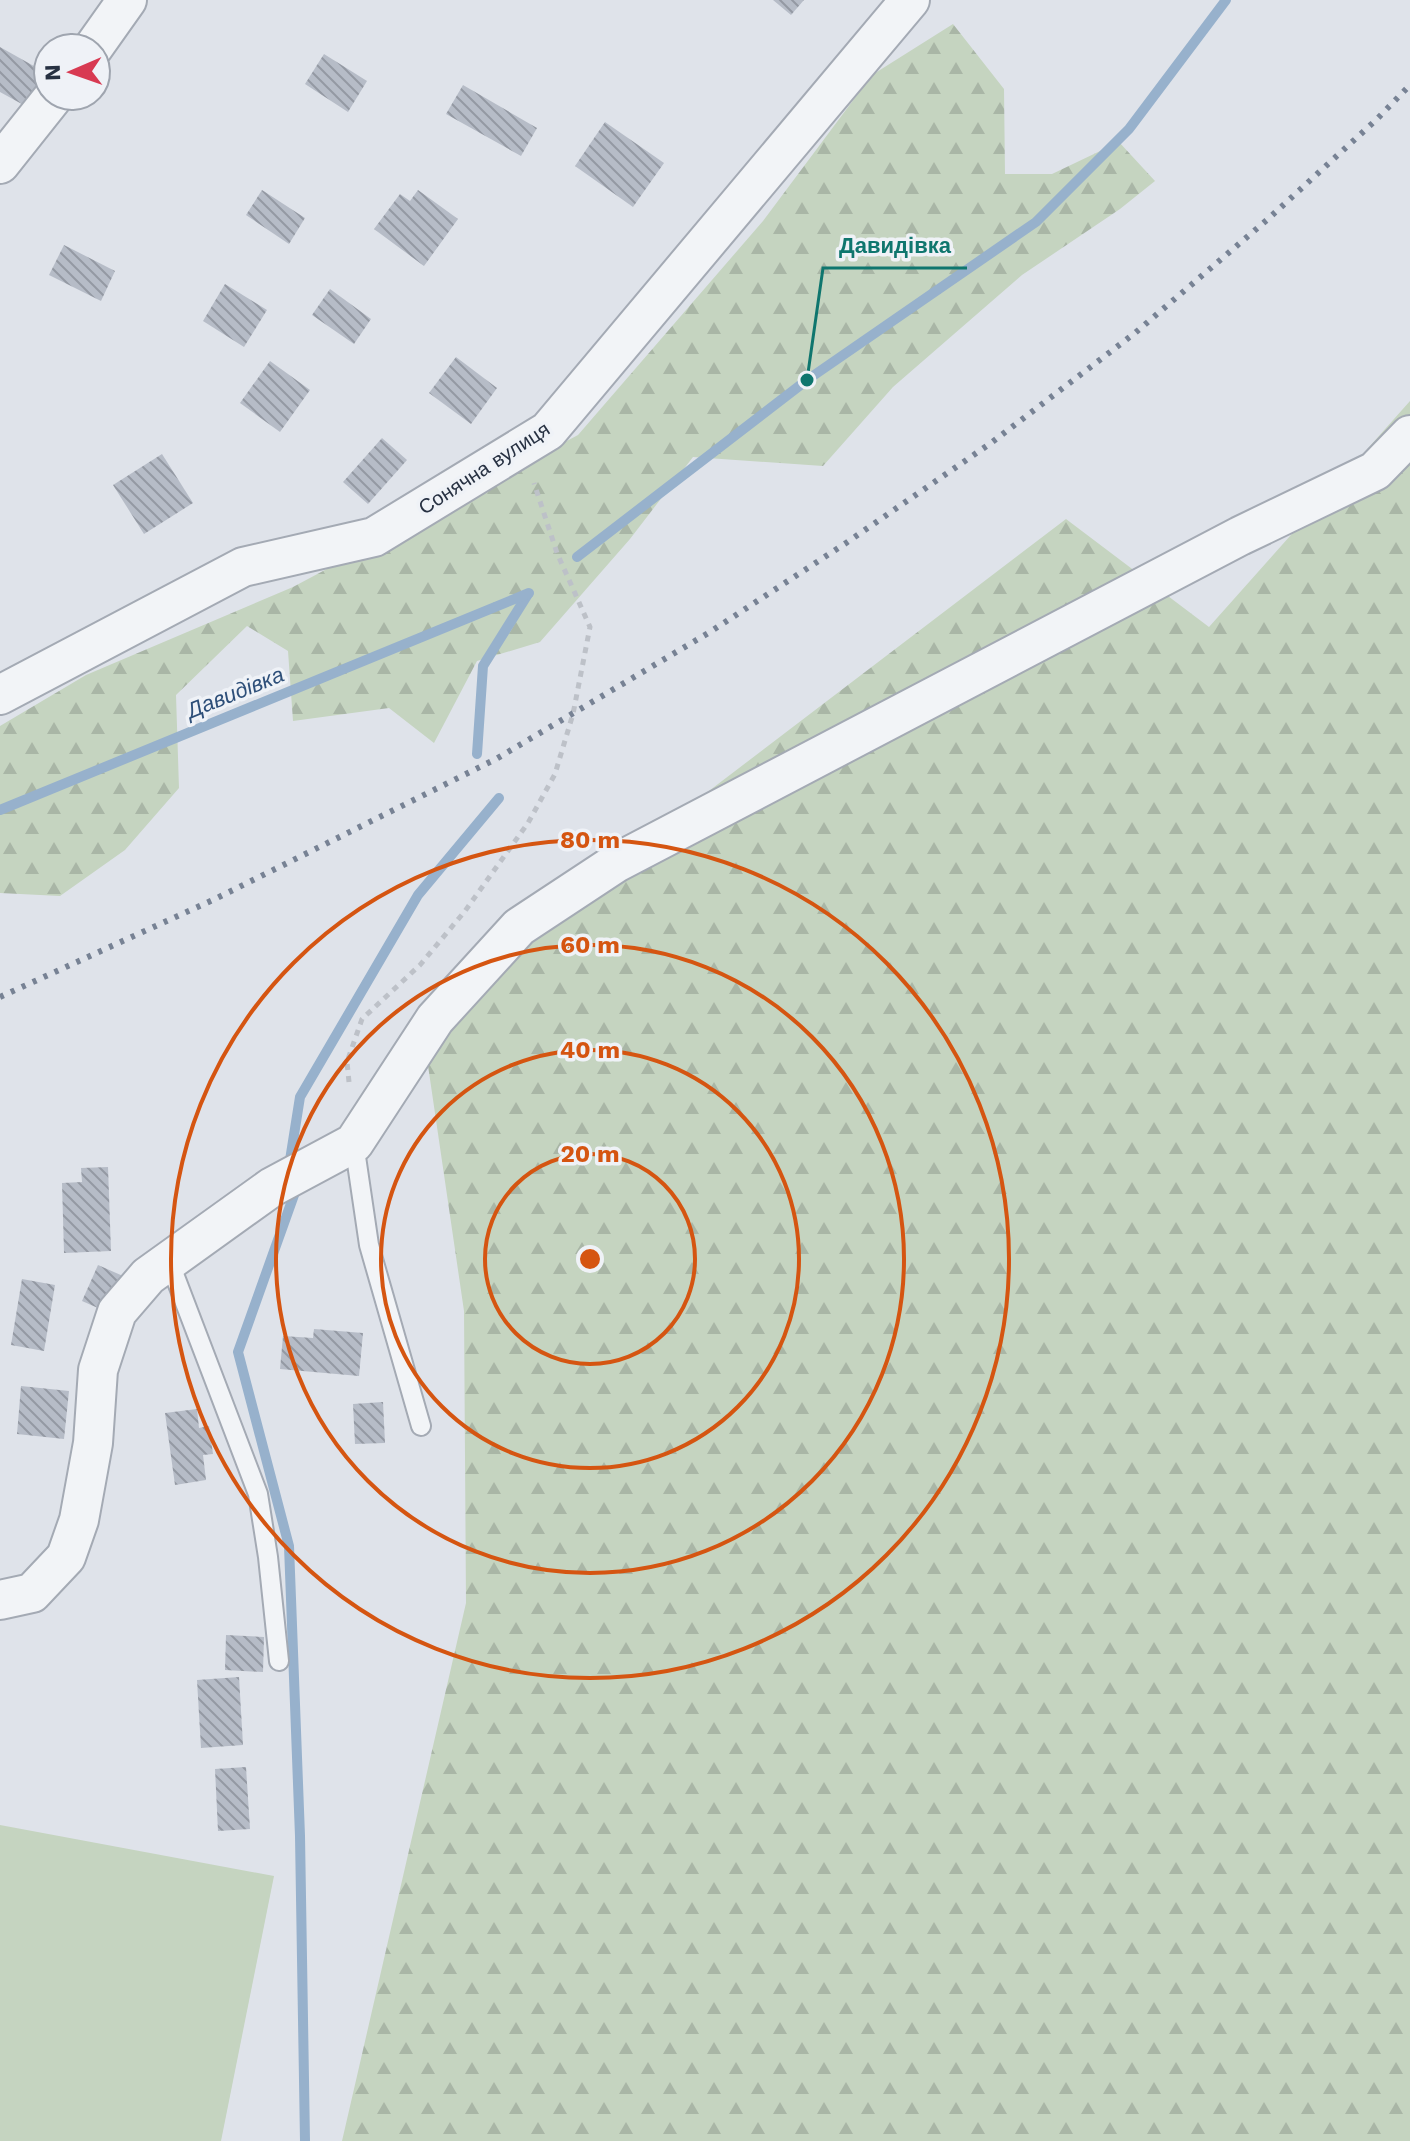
<svg xmlns="http://www.w3.org/2000/svg" width="1410" height="2141" font-family="'Work Sans',sans-serif">
  <style>
    .forest { fill: url(#forest-firs) }
    .garden { fill: #c5d4c0 }
    .lines { fill: none; stroke-linecap: round; stroke-linejoin: round }
    .stream { stroke: #97b1cc; stroke-width: 10 }
    .building { fill: url(#building-back-hatch) }
    .lane-casing { stroke: #a4aab4; stroke-width: 22 }
    .street-casing { stroke: #a4aab4; stroke-width: 42 }
    .path { stroke: #bdc1c8; stroke-width: 5; stroke-dasharray: 6 6; stroke-linecap: butt }
    .lane { stroke: #f2f4f7; stroke-width: 18 }
    .street { stroke: #f2f4f7; stroke-width: 38 }
    .rail { stroke: #778294; stroke-width: 6; stroke-dasharray: 4 8; stroke-linecap: butt }
    .ring { fill: none; stroke: #d55511; stroke-width: 4 }
    .labels { text-anchor: middle; stroke-width: 7; stroke-linejoin: round; paint-order: stroke }
    .street-label { font-size: 20px; fill: #273142; stroke: #eff2f7 }
    .water-label { font-size: 22px; font-style: italic; fill: #2e4f79; stroke: #eff2f7 }
    .centre { fill: #d55511; stroke: #eff2f7; stroke-width: 4 }
    .ring-label { font-size: 24px; text-anchor: middle; font-weight: bold; fill: #d55511; stroke: #eff2f7; stroke-width: 7; stroke-linejoin: round; paint-order: stroke }
    .leader { fill: none; stroke: #0f766e; stroke-width: 3 }
    .callout-dot { fill: #0f766e; stroke: #eff2f7; stroke-width: 3 }
    .callout-label { font-size: 22px; text-anchor: middle; font-weight: bold; fill: #0f766e; stroke: #eff2f7; stroke-width: 7; stroke-linejoin: round; paint-order: stroke }
  </style>
  <defs>
    <pattern id="forest-firs" width="22" height="20" patternUnits="userSpaceOnUse" patternTransform="scale(2)"><rect width="22" height="20" fill="#c5d4c0"/><path d="M5 1l3.5 6h-7zM16 11l3.5 6h-7z" fill="#a9b6a6"/></pattern>
    <pattern id="building-back-hatch" width="6" height="6" patternUnits="userSpaceOnUse" patternTransform="scale(2)"><rect width="6" height="6" fill="#b6bcc7"/><path d="M-1 5l2 2M0 0l6 6M5-1l2 2" fill="none" stroke="#9499a3"/></pattern>
  </defs>
  <rect width="100%" height="100%" fill="#dfe3ea"/>
  <!-- forest -->
  <g class="forest">
    <path d="M 953,24 L 1004,89 L 1005,174 L 1052,174 L 1119,142 L 1155,181 L 1120,209 L 1022,275 L 893,387 L 823,466 L 693,457 L 630,539 L 540,642 L 477,661 L 434,743 L 389,708 L 293,721 L 288,651 L 247,626 L 176,695 L 179,788 L 125,850 L 60,896 L 0,893 L 0,726 L 86,675 L 293,587 L 578,435 L 763,221 L 872,75 Z"/>
    <path d="M 1410,401 L 1410,2141 L 342,2141 L 466,1603 L 464,1311 L 420,1011 L 1066,519 L 1209,627 Z"/>
  </g>
  <!-- garden -->
  <path class="garden" d="M 0,1825 L 274,1876 L 221,2141 L 0,2141 Z"/>
  <g class="lines">
    <!-- stream -->
    <g class="stream">
      <path d="M 577,557 L 807,380 L 1036,222 L 1129,129 L 1226,0"/>
      <path d="M 477,754 L 483,666 L 528,594"/>
      <path d="M 0,810 L 529,593"/>
      <path d="M 290,1160 L 300,1097 L 418,895 L 499,798"/>
      <path d="M 294,1195 L 238,1352 L 289,1546 L 300,1836 L 305,2141"/>
    </g>
  </g>
  <!-- building -->
  <g class="building">
    <path d="M 773,0 L 804,0 L 791,15 Z"/>
    <path d="M 0,47 L 48,74 L 29,108 L 0,92 Z"/>
    <path d="M 324,54 L 367,81 L 348,112 L 305,84 Z"/>
    <path d="M 463,85 L 537,128 L 521,156 L 446,114 Z"/>
    <path d="M 605,122 L 664,163 L 633,207 L 575,166 Z"/>
    <path d="M 262,190 L 305,218 L 289,244 L 246,215 Z"/>
    <path d="M 418,190 L 458,219 L 424,266 L 374,229 L 400,194 L 410,201 Z"/>
    <path d="M 64,245 L 115,271 L 101,301 L 49,275 Z"/>
    <path d="M 225,284 L 267,310 L 244,347 L 203,321 Z"/>
    <path d="M 330,289 L 371,319 L 354,344 L 312,315 Z"/>
    <path d="M 456,357 L 497,388 L 471,424 L 429,393 Z"/>
    <path d="M 270,361 L 310,390 L 280,432 L 240,403 Z"/>
    <path d="M 382,438 L 407,460 L 368,504 L 343,482 Z"/>
    <path d="M 162,454 L 193,503 L 144,534 L 113,485 Z"/>
    <path d="M 108,1167 L 111,1251 L 64,1253 L 62,1183 L 82,1182 L 81,1168 Z"/>
    <path d="M 98,1265 L 123,1276 L 107,1312 L 82,1301 Z"/>
    <path d="M 22,1279 L 55,1285 L 44,1351 L 11,1345 Z"/>
    <path d="M 314,1329 L 363,1333 L 359,1376 L 280,1369 L 283,1336 L 313,1338 Z"/>
    <path d="M 21,1386 L 69,1391 L 64,1439 L 17,1434 Z"/>
    <path d="M 383,1402 L 385,1443 L 355,1444 L 353,1404 Z"/>
    <path d="M 197,1409 L 199,1428 L 209,1426 L 213,1454 L 203,1455 L 206,1480 L 175,1485 L 165,1413 Z"/>
    <path d="M 226,1635 L 264,1637 L 263,1672 L 225,1670 Z"/>
    <path d="M 239,1677 L 243,1745 L 201,1748 L 197,1680 Z"/>
    <path d="M 246,1767 L 250,1829 L 218,1831 L 215,1769 Z"/>
  </g>
  <g class="lines">
    <!-- lane casing -->
    <g class="lane-casing">
      <g id="lane">
        <path d="M 354,1143 L 369,1245 L 421,1426"/>
        <path d="M 169,1261 L 258,1494 L 268,1557 L 279,1661"/>
      </g>
    </g>
    <!-- street casing -->
    <g class="street-casing">
      <g id="street">
        <path d="M 93,48 L 127,0"/>
        <path d="M 0,164 L 54,96"/>
        <path d="M 0,695 L 243,567 L 374,537 L 548,431 L 910,0"/>
        <path d="M 0,1600 L 32,1593 L 66,1557 L 79,1520 L 93,1443 L 98,1370 L 117,1312 L 148,1276 L 272,1187 L 354,1143 L 435,1019 L 519,927 L 616,863 L 1240,536 L 1375,471 L 1410,435"/>
      </g>
    </g>
    <!-- path -->
    <path class="path" d="M 349,1082 L 347,1062 L 362,1019 L 420,965 L 465,911 L 528,823 L 555,774 L 573,714 L 590,627 L 557,553 L 534,483"/>
    <!-- lane -->
    <use href="#lane" class="lane"/>
    <!-- street -->
    <use href="#street" class="street"/>
    <!-- rail -->
    <path class="rail" d="M 0,997 L 215,899 L 496,759 L 710,632 L 846,543 L 991,443 L 1135,333 L 1268,219 L 1376,120 L 1410,85"/>
  </g>
  <!-- distance rings -->
  <g class="ring">
    <circle cx="590" cy="1259" r="105"/>
    <circle cx="590" cy="1259" r="209"/>
    <circle cx="590" cy="1259" r="314"/>
    <circle cx="590" cy="1259" r="419"/>
  </g>
  <g class="labels">
    <!-- street labels -->
    <g class="street-label">
      <text transform="translate(484 468) rotate(-33)" y="7">Сонячна вулиця</text>
    </g>
    <!-- water labels -->
    <g class="water-label">
      <text transform="translate(235 692) rotate(-22)" y="8">Давидівка</text>
    </g>
  </g>
  <circle cx="590" cy="1259" r="12" class="centre"/>
  <g class="ring-label">
    <text x="590" y="848">80 m</text>
    <text x="590" y="953">60 m</text>
    <text x="590" y="1058">40 m</text>
    <text x="590" y="1162">20 m</text>
  </g>
  <!-- callouts -->
  <path class="leader" d="M807 380L823 268H967"/>
  <circle class="callout-dot" cx="807" cy="380" r="8"/>
  <g class="callout-label">
    <text x="895" y="253">Давидівка</text>
  </g>
  <!-- north arrow -->
  <g transform="translate(72 72) rotate(268)"><circle r="38" fill="#eff2f7" stroke="#9fa5af" stroke-width="2"/>
  <path d="M0-6L14 30L0 20L-14 30Z" fill="#d83a52"/>
  <text y="-12" font-size="22" font-weight="bold" text-anchor="middle" fill="#273142">N</text>
  </g>
</svg>
